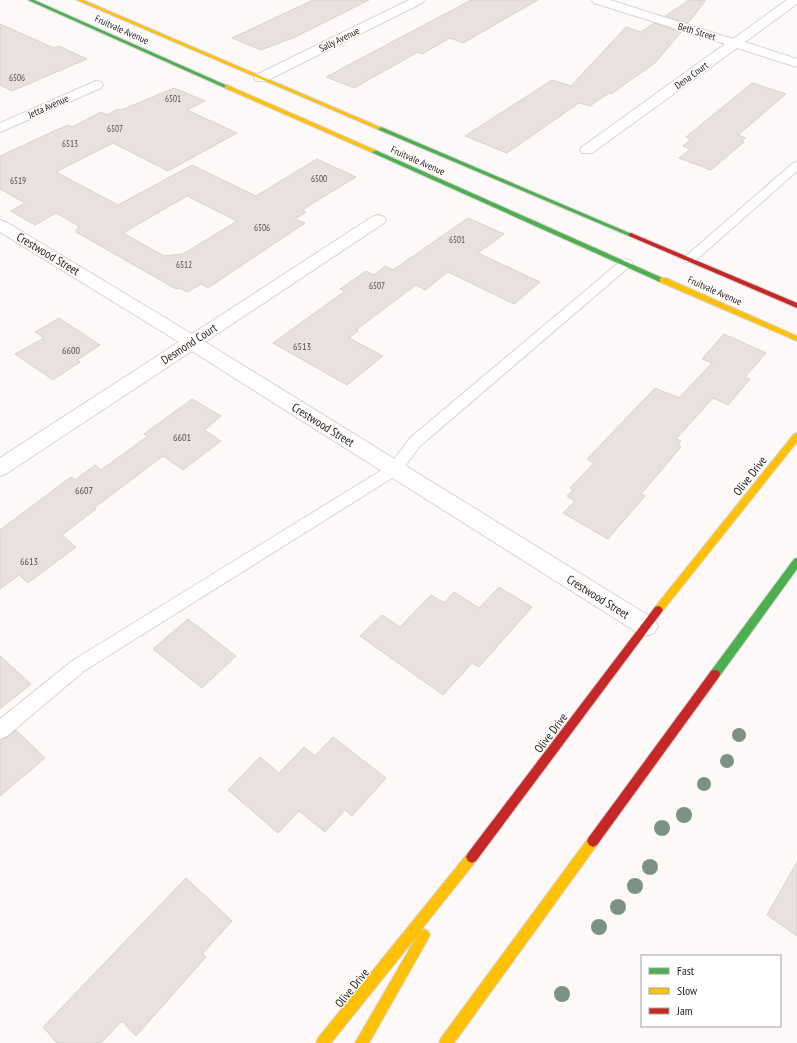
<svg xmlns="http://www.w3.org/2000/svg" width="797" height="1043" font-family="'PT Sans Narrow',sans-serif">
  <style>
    .building { fill: #e8e1df; stroke: #d9d2d0; fill-rule: evenodd }
    .lines { fill: none; stroke-linecap: round; stroke-linejoin: round }
    .lane-casing { stroke: #dad3d1; stroke-width: 2 }
    .street-casing { stroke: #dad3d1; stroke-width: 2 }
    .fast-casing { stroke: #dad3d1; stroke-width: 2 }
    .slow-casing { stroke: #dad3d1; stroke-width: 2 }
    .jam-casing { stroke: #dad3d1; stroke-width: 2 }
    .lane { fill: #fffefe; fill-rule: evenodd }
    .street { fill: #fffefe; fill-rule: evenodd }
    .fast { fill: #4caf50; fill-rule: evenodd }
    .slow { fill: #ffc107; fill-rule: evenodd }
    .jam { fill: #c62828; fill-rule: evenodd }
    .tree { fill: #7b9384 }
    .labels { text-anchor: middle; stroke-width: 3; stroke-linejoin: round; paint-order: stroke }
    .far-number-label { font-size: 9px; fill: #574e4a }
    .far-street-label { font-size: 10px; fill: #241a15; stroke: #fff }
    .number-label { font-size: 10px; fill: #574e4a }
    .street-label { font-size: 12px; fill: #241a15; stroke: #fff }
  </style>
  <rect width="100%" height="100%" fill="#fcf9f8"/>
  <!-- building -->
  <g class="building">
    <path d="M 313,0 L 369,0 L 295,37 L 261,50 L 232,38 Z"/>
    <path d="M 471,0 L 538,0 L 463,43 L 450,38 L 422,54 L 418,52 L 354,88 L 326,77 Z"/>
    <path d="M 689,0 L 706,0 L 688,23 L 665,16 Z"/>
    <path d="M 654,23 L 681,32 L 655,63 L 611,94 L 609,93 L 590,106 L 579,103 L 507,153 L 465,136 L 552,80 L 571,86 L 626,27 L 641,32 Z"/>
    <path d="M 0,24 L 54,48 L 59,46 L 87,59 L 12,91 L 0,85 Z"/>
    <path d="M 752,83 L 786,94 L 738,135 L 746,138 L 741,141 L 744,142 L 711,170 L 679,158 L 691,149 L 683,146 L 691,139 L 686,137 Z"/>
    <path d="M 174,88 L 205,101 L 187,110 L 237,133 L 168,171 L 113,143 L 56,172 L 118,205 L 192,165 L 256,196 L 317,159 L 356,177 L 302,210 L 306,212 L 295,219 L 305,223 L 208,288 L 201,284 L 187,292 L 179,288 L 176,289 L 76,232 L 79,226 L 56,213 L 35,225 L 11,211 L 25,203 L 0,189 L 0,156 L 63,127 L 69,125 L 72,127 L 101,112 L 107,115 L 118,109 L 121,110 ZM 187,196 L 237,221 L 183,254 L 164,256 L 123,233 Z"/>
    <path d="M 468,218 L 504,234 L 478,253 L 540,282 L 514,304 L 448,272 L 425,290 L 416,285 L 356,330 L 358,331 L 349,338 L 383,356 L 347,385 L 273,343 L 345,291 L 340,289 L 366,271 L 374,275 L 385,266 L 393,270 Z"/>
    <path d="M 59,318 L 100,345 L 77,360 L 80,362 L 53,380 L 15,354 L 44,338 L 35,332 Z"/>
    <path d="M 724,334 L 766,353 L 745,377 L 750,379 L 728,405 L 713,398 L 676,439 L 681,441 L 678,445 L 681,447 L 641,494 L 645,496 L 608,539 L 563,513 L 575,501 L 567,496 L 573,490 L 570,488 L 594,463 L 587,459 L 655,388 L 679,398 L 712,363 L 702,359 Z"/>
    <path d="M 192,399 L 221,416 L 204,430 L 221,441 L 183,470 L 163,456 L 94,508 L 96,509 L 62,535 L 76,547 L 28,583 L 19,575 L 0,589 L 0,530 L 71,477 L 75,480 L 95,465 L 101,470 L 148,436 L 144,434 Z"/>
    <path d="M 499,587 L 532,607 L 479,667 L 472,663 L 443,695 L 360,636 L 382,615 L 400,627 L 431,595 L 444,603 L 454,592 L 479,608 Z"/>
    <path d="M 188,619 L 236,656 L 202,688 L 153,649 Z"/>
    <path d="M 0,656 L 31,684 L 0,709 Z"/>
    <path d="M 16,730 L 45,758 L 0,796 L 0,740 L 8,737 Z"/>
    <path d="M 333,737 L 386,778 L 352,816 L 345,810 L 325,832 L 299,811 L 278,833 L 228,790 L 260,757 L 279,773 L 304,747 L 315,756 Z"/>
    <path d="M 797,862 L 797,936 L 767,915 Z"/>
    <path d="M 186,878 L 232,921 L 202,954 L 206,957 L 136,1036 L 122,1021 L 101,1043 L 57,1043 L 43,1027 Z"/>
  </g>
  <g class="lines">
    <!-- lane casing -->
    <g class="lane-casing">
      <g id="lane">
        <path d="M 797,162 L 797,171 L 694,262 L 686,262 L 684,259 L 686,256 L 793,163 Z"/>
        <path d="M 626,259 L 630,260 L 632,263 L 630,266 L 420,446 L 400,473 L 84,671 L 7,736 L 0,739 L 0,719 L 72,661 L 390,465 L 410,438 L 622,260 Z"/>
      </g>
    </g>
    <!-- street casing -->
    <g class="street-casing">
      <g id="street">
        <path d="M 409,0 L 424,0 L 422,3 L 266,81 L 256,81 L 254,78 L 256,75 Z"/>
        <path d="M 592,0 L 610,0 L 733,39 L 787,0 L 797,0 L 797,4 L 745,42 L 797,59 L 797,67 L 737,48 L 592,153 L 582,153 L 580,150 L 582,147 L 725,44 L 594,3 Z"/>
        <path d="M 96,81 L 101,82 L 103,85 L 101,88 L 0,132 L 0,123 Z"/>
        <path d="M 378,215 L 384,217 L 386,220 L 384,223 L 205,342 L 654,619 L 658,626 L 654,633 L 646,636 L 638,633 L 192,351 L 7,473 L 0,476 L 0,458 L 179,342 L 0,232 L 0,220 L 6,222 L 192,334 L 372,217 Z"/>
      </g>
    </g>
    <!-- fast casing -->
    <g class="fast-casing">
      <g id="fast">
        <path d="M 28,0 L 34,0 L 230,87 L 225,88 Z"/>
        <path d="M 377,127 L 381,127 L 634,235 L 633,236 L 629,236 L 377,129 Z"/>
        <path d="M 371,150 L 375,150 L 667,280 L 666,282 L 660,282 L 371,152 Z"/>
        <path d="M 797,558 L 797,569 L 719,677 L 715,678 L 711,677 L 710,674 L 711,671 L 794,559 Z"/>
      </g>
    </g>
    <!-- slow casing -->
    <g class="slow-casing">
      <g id="slow">
        <path d="M 77,0 L 83,0 L 382,128 L 377,129 Z"/>
        <path d="M 227,85 L 375,150 L 376,151 L 371,152 L 225,88 L 224,87 Z"/>
        <path d="M 660,278 L 666,278 L 797,336 L 797,341 L 660,282 Z"/>
        <path d="M 797,433 L 797,442 L 661,613 L 658,614 L 655,613 L 653,610 L 655,607 L 794,434 Z"/>
        <path d="M 593,835 L 597,837 L 599,841 L 597,845 L 454,1043 L 439,1043 L 441,1038 L 589,837 Z"/>
        <path d="M 472,851 L 476,853 L 478,857 L 476,861 L 421,930 L 424,929 L 428,931 L 430,935 L 428,939 L 369,1043 L 355,1043 L 417,936 L 331,1043 L 316,1043 L 318,1038 L 468,853 Z"/>
      </g>
    </g>
    <!-- jam casing -->
    <g class="jam-casing">
      <g id="jam">
        <path d="M 631,233 L 797,303 L 797,308 L 629,236 L 629,234 Z"/>
        <path d="M 658,606 L 661,607 L 663,610 L 661,613 L 476,861 L 472,863 L 468,861 L 466,857 L 468,853 L 655,607 Z"/>
        <path d="M 715,670 L 719,671 L 720,674 L 719,677 L 597,845 L 593,847 L 589,845 L 587,841 L 589,837 L 711,671 Z"/>
      </g>
    </g>
    <!-- lane -->
    <use href="#lane" class="lane"/>
    <!-- street -->
    <use href="#street" class="street"/>
    <!-- fast -->
    <use href="#fast" class="fast"/>
    <!-- slow -->
    <use href="#slow" class="slow"/>
    <!-- jam -->
    <use href="#jam" class="jam"/>
  </g>
  <!-- trees -->
  <g class="tree">
    <circle cx="739" cy="735" r="7"/>
    <circle cx="727" cy="761" r="7"/>
    <circle cx="704" cy="784" r="7"/>
    <circle cx="684" cy="815" r="8"/>
    <circle cx="662" cy="828" r="8"/>
    <circle cx="650" cy="867" r="8"/>
    <circle cx="635" cy="886" r="8"/>
    <circle cx="618" cy="907" r="8"/>
    <circle cx="599" cy="927" r="8"/>
    <circle cx="562" cy="994" r="8"/>
  </g>
  <g class="labels">
    <!-- far-number labels -->
    <g class="far-number-label">
      <text x="17" y="81">6506</text>
      <text x="173" y="102">6501</text>
      <text x="115" y="132">6507</text>
      <text x="70" y="147">6513</text>
      <text x="319" y="182">6500</text>
      <text x="18" y="184">6519</text>
      <text x="262" y="231">6506</text>
      <text x="457" y="243">6501</text>
      <text x="184" y="268">6512</text>
      <text x="377" y="289">6507</text>
    </g>
    <!-- far-street labels -->
    <g class="far-street-label">
      <text transform="translate(122 29) rotate(24)" y="4">Fruitvale Avenue</text>
      <text transform="translate(697 31) rotate(17)" y="4">Beth Street</text>
      <text transform="translate(339 39) rotate(-26)" y="4">Sally Avenue</text>
      <text transform="translate(691 75) rotate(-36)" y="4">Dena Court</text>
      <text transform="translate(48 106) rotate(-24)" y="4">Jetta Avenue</text>
      <text transform="translate(418 160) rotate(24)" y="4">Fruitvale Avenue</text>
      <text transform="translate(715 290) rotate(24)" y="4">Fruitvale Avenue</text>
    </g>
    <!-- number labels -->
    <g class="number-label">
      <text x="302" y="350">6513</text>
      <text x="71" y="354">6600</text>
      <text x="182" y="441">6601</text>
      <text x="84" y="494">6607</text>
      <text x="29" y="565">6613</text>
    </g>
    <!-- street labels -->
    <g class="street-label">
      <text transform="translate(48 254) rotate(31)" y="4">Crestwood Street</text>
      <text transform="translate(189 344) rotate(-33)" y="4">Desmond Court</text>
      <text transform="translate(323 425) rotate(32)" y="4">Crestwood Street</text>
      <text transform="translate(750 476) rotate(-52)" y="4">Olive Drive</text>
      <text transform="translate(598 597) rotate(32)" y="4">Crestwood Street</text>
      <text transform="translate(551 733) rotate(-53)" y="4">Olive Drive</text>
      <text transform="translate(352 988) rotate(-51)" y="4">Olive Drive</text>
    </g>
  </g>
  <!-- legend -->
  <rect x="641" y="955" width="140" height="72" fill="#ffffff" stroke="#a7a3a1"/>
  <rect x="649" y="968" width="20" height="6" fill="#4caf50" stroke="#a7a3a1"/>
  <text x="677" y="975" font-size="12" fill="#241a15">Fast</text>
  <rect x="649" y="988" width="20" height="6" fill="#ffc107" stroke="#a7a3a1"/>
  <text x="677" y="995" font-size="12" fill="#241a15">Slow</text>
  <rect x="649" y="1008" width="20" height="6" fill="#c62828" stroke="#a7a3a1"/>
  <text x="677" y="1015" font-size="12" fill="#241a15">Jam</text>
</svg>
